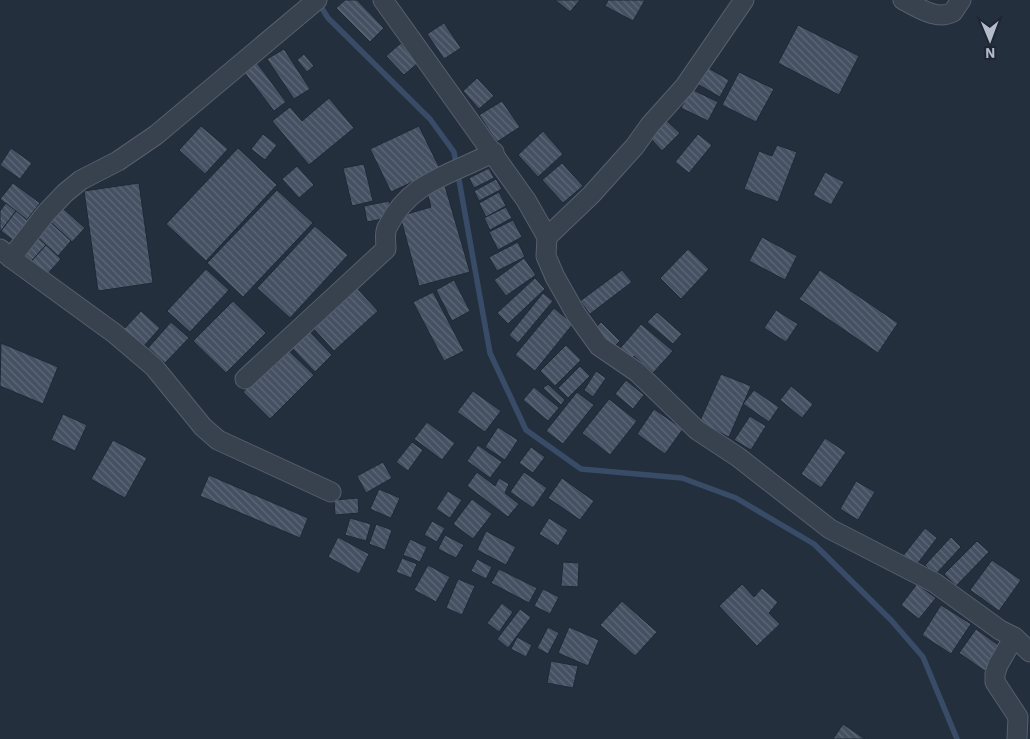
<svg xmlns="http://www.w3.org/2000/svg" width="1030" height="739" font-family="'IBM Plex Sans',sans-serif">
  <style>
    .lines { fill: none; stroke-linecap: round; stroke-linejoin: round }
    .stream { stroke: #394c67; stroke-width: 5.5 }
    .building { fill: url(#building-back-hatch); stroke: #1f2835 }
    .street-casing { stroke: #565f6c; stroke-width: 21 }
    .street { stroke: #38414e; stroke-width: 19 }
  </style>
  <defs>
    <pattern id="building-back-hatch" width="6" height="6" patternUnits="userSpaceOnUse" patternTransform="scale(1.25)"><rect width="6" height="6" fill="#455162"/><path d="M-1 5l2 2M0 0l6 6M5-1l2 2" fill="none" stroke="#5d6877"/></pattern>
  </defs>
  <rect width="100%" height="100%" fill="#242f3e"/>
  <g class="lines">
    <!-- stream -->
    <path class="stream" d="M 318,2 L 328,18 L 430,119 L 454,152 L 490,353 L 526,430 L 581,469 L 682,478 L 736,498 L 814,544 L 891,620 L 923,657 L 957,739"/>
  </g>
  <!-- building -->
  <g class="building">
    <path d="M 345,0 L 357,0 L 384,28 L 370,42 L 336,8 Z"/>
    <path d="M 555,0 L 580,0 L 570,12 Z"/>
    <path d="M 608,0 L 645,0 L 633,21 L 605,6 Z"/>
    <path d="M 444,23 L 461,48 L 444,59 L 427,34 Z"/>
    <path d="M 798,25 L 859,56 L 839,95 L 778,63 Z"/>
    <path d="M 401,43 L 418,63 L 404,75 L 386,56 Z"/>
    <path d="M 284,49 L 310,89 L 294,99 L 267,59 Z"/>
    <path d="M 304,54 L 314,66 L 307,72 L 297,60 Z"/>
    <path d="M 257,63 L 286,102 L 274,111 L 244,72 Z"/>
    <path d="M 703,65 L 729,80 L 720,97 L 694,82 Z"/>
    <path d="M 739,72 L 774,89 L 756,122 L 722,105 Z"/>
    <path d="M 477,78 L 494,96 L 479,109 L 463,91 Z"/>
    <path d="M 691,89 L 718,102 L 708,121 L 681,108 Z"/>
    <path d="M 329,98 L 354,128 L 309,165 L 272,121 L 290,107 L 302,121 Z"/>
    <path d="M 502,101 L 520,127 L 497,142 L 479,115 Z"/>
    <path d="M 667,121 L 680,133 L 662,151 L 650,138 Z"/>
    <path d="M 201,126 L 228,149 L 205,174 L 179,150 Z"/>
    <path d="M 419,126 L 440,169 L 391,192 L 370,149 Z"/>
    <path d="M 543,131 L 563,154 L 538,177 L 518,155 Z"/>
    <path d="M 263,134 L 277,145 L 265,160 L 251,149 Z"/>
    <path d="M 698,134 L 712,145 L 689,173 L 675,162 Z"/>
    <path d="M 777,145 L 797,152 L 778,202 L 744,189 L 759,151 L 772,156 Z"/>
    <path d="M 11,148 L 32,163 L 20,179 L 0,165 Z"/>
    <path d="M 238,148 L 277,185 L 206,261 L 166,224 Z"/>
    <path d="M 562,163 L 583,186 L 563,203 L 542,180 Z"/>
    <path d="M 364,164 L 373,201 L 352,206 L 343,168 Z"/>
    <path d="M 297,166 L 314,185 L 299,198 L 282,179 Z"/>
    <path d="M 489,168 L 494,178 L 474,188 L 469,178 Z"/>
    <path d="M 825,172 L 844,182 L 831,205 L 813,195 Z"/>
    <path d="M 496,179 L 502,189 L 479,201 L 474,191 Z"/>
    <path d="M 13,183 L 40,203 L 27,220 L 0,199 Z"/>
    <path d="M 139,183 L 153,283 L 98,291 L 84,191 Z"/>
    <path d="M 445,186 L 470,272 L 419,286 L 400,216 L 431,207 L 427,192 Z"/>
    <path d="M 277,190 L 313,223 L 243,297 L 207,263 Z"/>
    <path d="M 499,192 L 506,206 L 486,217 L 479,203 Z"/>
    <path d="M 389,201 L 392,217 L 367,222 L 364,206 Z"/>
    <path d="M 6,203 L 16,211 L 0,232 L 0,211 Z"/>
    <path d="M 58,204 L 85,228 L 72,242 L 46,218 Z"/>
    <path d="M 506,207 L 512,218 L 490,230 L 484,218 Z"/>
    <path d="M 16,211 L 27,220 L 33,212 L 39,217 L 18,244 L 1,231 Z"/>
    <path d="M 46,218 L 71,241 L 58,256 L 33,233 Z"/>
    <path d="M 513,220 L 522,237 L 498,250 L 489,232 Z"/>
    <path d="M 315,226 L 348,255 L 290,318 L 257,288 Z"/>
    <path d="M 34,234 L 46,245 L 28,265 L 16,254 Z"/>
    <path d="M 762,237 L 797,256 L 785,280 L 749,261 Z"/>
    <path d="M 518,242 L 525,257 L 497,271 L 489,257 Z"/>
    <path d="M 46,245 L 61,259 L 43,279 L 28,265 Z"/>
    <path d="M 688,249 L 709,269 L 681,299 L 660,278 Z"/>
    <path d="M 524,258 L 536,275 L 506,296 L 494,280 Z"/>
    <path d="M 206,269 L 229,290 L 190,332 L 167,311 Z"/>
    <path d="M 622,270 L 632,282 L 590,314 L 580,301 Z"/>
    <path d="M 820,270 L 898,323 L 878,353 L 799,299 Z"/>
    <path d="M 535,278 L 545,289 L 508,324 L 497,313 Z"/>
    <path d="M 454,280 L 470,311 L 452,321 L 436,290 Z"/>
    <path d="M 356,287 L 378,311 L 334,351 L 312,327 Z"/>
    <path d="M 433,292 L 464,351 L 444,361 L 413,302 Z"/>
    <path d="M 543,293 L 553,301 L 518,343 L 509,335 Z"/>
    <path d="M 233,301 L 266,333 L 226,373 L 193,341 Z"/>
    <path d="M 554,308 L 573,324 L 535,371 L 515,355 Z"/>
    <path d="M 776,310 L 798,324 L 786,342 L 764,328 Z"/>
    <path d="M 141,311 L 160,328 L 143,347 L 124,329 Z"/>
    <path d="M 657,312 L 682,334 L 673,344 L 647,322 Z"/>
    <path d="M 171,322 L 189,338 L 165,363 L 148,348 Z"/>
    <path d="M 601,322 L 620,341 L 610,351 L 591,332 Z"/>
    <path d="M 641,324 L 673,351 L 653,373 L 634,356 L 628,363 L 616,353 Z"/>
    <path d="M 307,329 L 332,355 L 315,372 L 290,346 Z"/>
    <path d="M 1,343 L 58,367 L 43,404 L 0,386 Z"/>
    <path d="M 566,345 L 581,360 L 555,386 L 540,371 Z"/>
    <path d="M 287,349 L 314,375 L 270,419 L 243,392 Z"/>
    <path d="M 580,366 L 590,376 L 568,398 L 558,388 Z"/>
    <path d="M 596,371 L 606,378 L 593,397 L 584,390 Z"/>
    <path d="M 721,374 L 751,386 L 729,437 L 699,423 Z"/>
    <path d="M 626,380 L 644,395 L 633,409 L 615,394 Z"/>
    <path d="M 548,384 L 565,400 L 561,405 L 543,388 Z"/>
    <path d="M 791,386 L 813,404 L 802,418 L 780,400 Z"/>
    <path d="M 534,387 L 559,408 L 548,421 L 523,400 Z"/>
    <path d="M 754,390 L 779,407 L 769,422 L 743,404 Z"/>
    <path d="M 473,391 L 501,411 L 485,432 L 457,412 Z"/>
    <path d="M 577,392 L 594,405 L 563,444 L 546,431 Z"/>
    <path d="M 609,399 L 637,421 L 610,455 L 582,433 Z"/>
    <path d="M 654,409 L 683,429 L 665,454 L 637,434 Z"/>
    <path d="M 63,414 L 87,425 L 75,451 L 51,440 Z"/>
    <path d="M 750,416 L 766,426 L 751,450 L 734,440 Z"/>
    <path d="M 427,422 L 455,443 L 442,460 L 414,439 Z"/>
    <path d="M 498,427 L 518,440 L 505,460 L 485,447 Z"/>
    <path d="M 825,438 L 846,452 L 821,488 L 801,474 Z"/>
    <path d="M 113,440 L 147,458 L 125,498 L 91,479 Z"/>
    <path d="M 412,442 L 423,450 L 408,471 L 396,462 Z"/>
    <path d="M 478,445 L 502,462 L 490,478 L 467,461 Z"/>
    <path d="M 531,447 L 545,457 L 533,473 L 519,463 Z"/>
    <path d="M 383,462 L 392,478 L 366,493 L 357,476 Z"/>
    <path d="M 477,472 L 495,486 L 499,478 L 509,484 L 505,493 L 519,504 L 508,517 L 467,486 Z"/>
    <path d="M 524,472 L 547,488 L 533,508 L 510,492 Z"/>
    <path d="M 209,475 L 308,518 L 300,538 L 200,496 Z"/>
    <path d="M 562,478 L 594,501 L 580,520 L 548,498 Z"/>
    <path d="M 856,481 L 875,492 L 858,520 L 840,509 Z"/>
    <path d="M 379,489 L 400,498 L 391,518 L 370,509 Z"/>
    <path d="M 448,491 L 462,500 L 450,518 L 436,509 Z"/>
    <path d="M 358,498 L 359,513 L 335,515 L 334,500 Z"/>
    <path d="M 472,499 L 492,514 L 473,539 L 453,524 Z"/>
    <path d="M 350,518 L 371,524 L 366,541 L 345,535 Z"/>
    <path d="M 549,518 L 568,530 L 558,546 L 539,534 Z"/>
    <path d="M 432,521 L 445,528 L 437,542 L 424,535 Z"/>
    <path d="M 376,524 L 392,530 L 385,550 L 369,544 Z"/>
    <path d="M 925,528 L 937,538 L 915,567 L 902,557 Z"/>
    <path d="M 486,531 L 516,547 L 506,565 L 477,550 Z"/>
    <path d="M 445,535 L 464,545 L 456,558 L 438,549 Z"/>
    <path d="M 338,537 L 369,554 L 359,574 L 328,557 Z"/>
    <path d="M 951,537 L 961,547 L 935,575 L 925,565 Z"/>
    <path d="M 410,539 L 427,547 L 420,562 L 403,555 Z"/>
    <path d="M 977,541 L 989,552 L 956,586 L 944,574 Z"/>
    <path d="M 402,558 L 417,564 L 411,578 L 396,572 Z"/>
    <path d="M 477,559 L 492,567 L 486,579 L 471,571 Z"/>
    <path d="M 992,560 L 1021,580 L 999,611 L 970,590 Z"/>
    <path d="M 563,562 L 579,563 L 578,587 L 561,586 Z"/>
    <path d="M 428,565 L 450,577 L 436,602 L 414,590 Z"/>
    <path d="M 499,569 L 537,588 L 529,603 L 491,583 Z"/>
    <path d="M 458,579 L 475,586 L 462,615 L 446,608 Z"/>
    <path d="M 742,584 L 754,597 L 762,588 L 778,602 L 769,613 L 780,624 L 757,646 L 719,606 Z"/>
    <path d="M 917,584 L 936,598 L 919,619 L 901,605 Z"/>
    <path d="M 543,589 L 559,597 L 550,614 L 534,606 Z"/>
    <path d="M 622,601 L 657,632 L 635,656 L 600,625 Z"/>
    <path d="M 502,603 L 513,612 L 499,632 L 487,623 Z"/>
    <path d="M 941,605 L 971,624 L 951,654 L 922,635 Z"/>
    <path d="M 520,609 L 531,617 L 508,648 L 497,639 Z"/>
    <path d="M 548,627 L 559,633 L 548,654 L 537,648 Z"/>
    <path d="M 569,627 L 599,640 L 588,666 L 558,653 Z"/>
    <path d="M 976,629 L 1001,647 L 985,671 L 959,653 Z"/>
    <path d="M 517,637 L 532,645 L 526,657 L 511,649 Z"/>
    <path d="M 551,661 L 578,666 L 573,688 L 547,683 Z"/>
    <path d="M 843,724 L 865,739 L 833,739 Z"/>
  </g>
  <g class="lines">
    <!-- street casing -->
    <g class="street-casing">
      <g id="street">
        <path d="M 383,0 L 526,200 L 547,237 L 546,256 L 555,277 L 576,314 L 599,346 L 637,372 L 697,430 L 738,457 L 830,529 L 935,583 L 1000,630 L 1014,637 L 1030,652"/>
        <path d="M 903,0 C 918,7 936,21 953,12 L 961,0"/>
        <path d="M 547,237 L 591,195 L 635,146 L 650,125 L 685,86 L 744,0"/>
        <path d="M 0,249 L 11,258 L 46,213 L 65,193 L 81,180 L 118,161 L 156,135 L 317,0"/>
        <path d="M 11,258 L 114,333 L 154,367 L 203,427 L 218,440 L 331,492"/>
        <path d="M 245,379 L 386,249 C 386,242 384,232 388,226 C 410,181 453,174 494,152"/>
        <path d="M 1014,637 L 998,665 L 995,674 L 995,682 L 1018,717 L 1017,739"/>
      </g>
    </g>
    <!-- street -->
    <use href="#street" class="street"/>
  </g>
  <!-- north arrow -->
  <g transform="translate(990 40) rotate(179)" stroke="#1d2633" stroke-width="4" paint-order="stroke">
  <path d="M0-4L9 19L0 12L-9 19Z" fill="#b4bcc9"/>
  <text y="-8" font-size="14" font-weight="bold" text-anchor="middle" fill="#b4bcc9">N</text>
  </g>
</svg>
